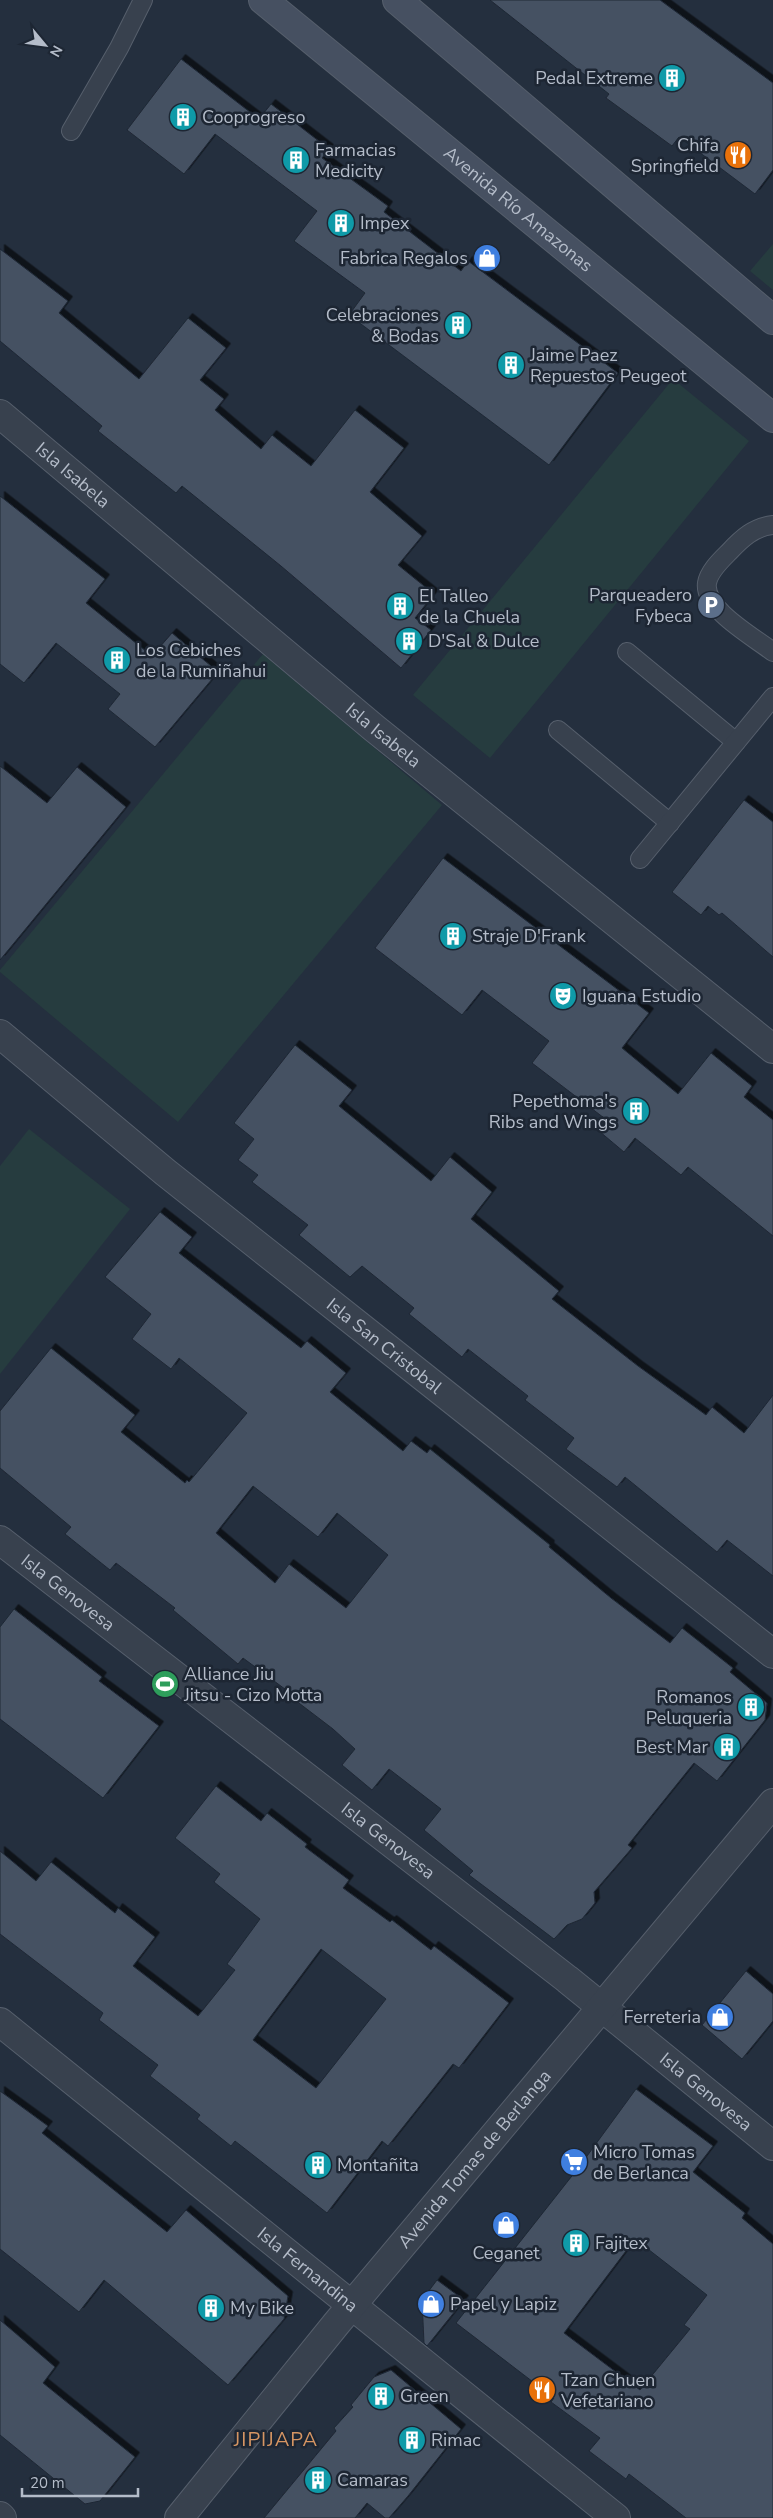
<svg xmlns="http://www.w3.org/2000/svg" width="773" height="2518" font-family="'Nunito Sans',sans-serif">
  <style>
    .green { fill: #263c3f }
    .building { fill: #455162; stroke: #1f2835; fill-rule: evenodd; filter: url(#shadow) }
    .lines { fill: none; stroke-linecap: round; stroke-linejoin: round }
    .service-casing { stroke: #565f6c; stroke-width: 20 }
    .minor-casing { stroke: #565f6c; stroke-width: 30 }
    .tertiary-casing { stroke: #565f6c; stroke-width: 30 }
    .secondary-casing { stroke: #565f6c; stroke-width: 30 }
    .service { stroke: #38414e; stroke-width: 18 }
    .minor { stroke: #38414e; stroke-width: 28 }
    .tertiary { stroke: #38414e; stroke-width: 28 }
    .secondary { stroke: #465061; stroke-width: 28 }
    .labels { text-anchor: middle; stroke-width: 5; stroke-linejoin: round; paint-order: stroke }
    .poi-label { font-size: 18px; fill: #b4bcc9; stroke: #1d2633; text-anchor: start }
    .street-label { font-size: 18px; fill: #b4bcc9; stroke: #1d2633 }
    .quarter-label { font-size: 20px; letter-spacing: 1px; fill: #d59563; stroke: #1d2633 }
  </style>
  <defs>
    <filter id="shadow"><feDropShadow dx="4.5" dy="-4.5" stdDeviation="0" flood-color="#0009"/></filter>
  </defs>
  <rect width="100%" height="100%" fill="#242f3e"/>
  <!-- green -->
  <g class="green">
    <path d="M 773,244 L 773,290 L 750,271 Z"/>
    <path d="M 673,379 L 749,441 L 490,758 L 413,695 Z"/>
    <path d="M 263,654 L 442,805 L 178,1122 L 0,972 L 0,970 Z"/>
    <path d="M 29,1129 L 130,1209 L 0,1374 L 0,1166 Z"/>
  </g>
  <!-- building -->
  <g class="building">
    <path d="M 490,0 L 660,0 L 773,83 L 773,170 L 755,194 L 679,137 L 672,146 L 606,98 L 609,94 Z"/>
    <path d="M 181,59 L 259,119 L 271,104 L 329,149 L 322,158 L 388,206 L 384,212 L 461,271 L 468,261 L 618,373 L 549,465 L 349,315 L 365,293 L 294,241 L 317,211 L 215,134 L 184,174 L 127,130 Z"/>
    <path d="M 0,249 L 68,301 L 59,313 L 139,379 L 188,318 L 226,348 L 200,380 L 224,399 L 215,410 L 261,449 L 272,435 L 311,466 L 355,410 L 404,448 L 370,492 L 422,536 L 398,565 L 434,594 L 415,618 L 431,630 L 401,668 L 281,566 L 182,486 L 176,493 L 98,431 L 102,426 L 0,341 Z"/>
    <path d="M 0,496 L 105,579 L 86,603 L 152,656 L 172,633 L 218,672 L 155,747 L 108,709 L 120,694 L 56,643 L 24,683 L 0,664 Z"/>
    <path d="M 0,766 L 47,803 L 77,767 L 126,807 L 0,960 Z"/>
    <path d="M 744,800 L 773,822 L 773,957 L 722,913 L 719,915 L 708,906 L 701,915 L 672,892 Z"/>
    <path d="M 443,858 L 649,1013 L 622,1048 L 678,1094 L 711,1053 L 752,1086 L 744,1097 L 773,1120 L 773,1236 L 688,1167 L 681,1175 L 635,1138 L 624,1152 L 599,1131 L 608,1121 L 532,1063 L 549,1041 L 482,990 L 462,1015 L 375,948 Z"/>
    <path d="M 295,1045 L 352,1090 L 339,1106 L 431,1181 L 450,1157 L 492,1192 L 471,1219 L 559,1291 L 552,1299 L 638,1366 L 706,1415 L 712,1407 L 744,1433 L 773,1395 L 773,1576 L 727,1540 L 717,1552 L 625,1477 L 617,1487 L 566,1449 L 574,1438 L 525,1400 L 528,1396 L 468,1349 L 462,1357 L 409,1314 L 414,1308 L 362,1266 L 350,1277 L 299,1235 L 308,1225 L 252,1182 L 258,1175 L 238,1160 L 254,1139 L 234,1123 Z"/>
    <path d="M 160,1212 L 192,1237 L 179,1253 L 301,1348 L 307,1341 L 346,1373 L 330,1392 L 403,1451 L 411,1441 L 427,1453 L 430,1449 L 550,1545 L 549,1547 L 611,1598 L 670,1643 L 682,1628 L 733,1668 L 730,1672 L 767,1703 L 765,1720 L 717,1781 L 694,1763 L 628,1845 L 632,1848 L 594,1892 L 595,1903 L 582,1919 L 567,1925 L 554,1939 L 469,1875 L 473,1871 L 424,1830 L 441,1809 L 389,1769 L 372,1790 L 342,1765 L 355,1749 L 333,1729 L 291,1697 L 293,1695 L 243,1658 L 238,1664 L 173,1610 L 175,1608 L 116,1563 L 110,1570 L 65,1534 L 71,1527 L 0,1468 L 0,1411 L 51,1348 L 135,1415 L 121,1432 L 185,1483 L 187,1480 L 189,1482 L 247,1413 L 179,1358 L 171,1369 L 132,1339 L 151,1314 L 105,1277 ZM 253,1486 L 318,1537 L 337,1513 L 388,1555 L 346,1608 L 289,1564 L 275,1583 L 216,1533 Z"/>
    <path d="M 14,1609 L 102,1677 L 99,1681 L 159,1726 L 103,1798 L 0,1719 L 0,1627 Z"/>
    <path d="M 216,1786 L 261,1821 L 267,1813 L 307,1844 L 305,1847 L 349,1880 L 343,1888 L 390,1922 L 392,1920 L 431,1950 L 434,1946 L 509,2003 L 459,2068 L 453,2064 L 388,2146 L 382,2141 L 327,2213 L 235,2141 L 231,2146 L 197,2119 L 200,2115 L 150,2076 L 158,2065 L 99,2020 L 103,2013 L 0,1934 L 0,1851 L 36,1881 L 51,1862 L 115,1913 L 118,1908 L 155,1937 L 133,1966 L 198,2016 L 235,1970 L 227,1964 L 260,1919 L 214,1882 L 220,1874 L 175,1838 ZM 321,1949 L 386,1999 L 316,2088 L 253,2040 Z"/>
    <path d="M 746,1971 L 773,1994 L 773,2021 L 742,2059 L 702,2025 Z"/>
    <path d="M 636,2089 L 713,2146 L 693,2172 L 745,2213 L 742,2218 L 773,2244 L 773,2518 L 686,2518 L 629,2474 L 626,2479 L 589,2451 L 600,2438 L 551,2402 L 554,2398 L 456,2323 L 579,2167 ZM 635,2239 L 707,2295 L 684,2325 L 690,2329 L 640,2390 L 564,2333 Z"/>
    <path d="M 0,2091 L 48,2126 L 42,2133 L 167,2232 L 186,2210 L 288,2296 L 284,2319 L 228,2385 L 104,2280 L 79,2312 L 0,2249 Z"/>
    <path d="M 437,2280 L 464,2300 L 427,2346 L 424,2343 L 422,2300 Z"/>
    <path d="M 0,2320 L 55,2367 L 43,2383 L 135,2457 L 100,2501 L 85,2504 L 0,2435 Z"/>
    <path d="M 391,2370 L 461,2429 L 408,2496 L 389,2518 L 385,2518 L 367,2503 L 355,2518 L 264,2518 L 336,2431 L 334,2428 L 353,2407 L 351,2405 L 374,2377 Z"/>
  </g>
  <g class="lines">
    <!-- service casing -->
    <g class="service-casing">
      <g id="service">
        <path d="M 71,131 L 119,48 L 143,0"/>
        <path d="M 773,525 C 754,527 742,538 729,552 C 721,560 709,571 707,583 C 703,609 754,637 773,652"/>
        <path d="M 627,652 L 736,742"/>
        <path d="M 558,730 L 670,823"/>
        <path d="M 640,859 L 773,697"/>
      </g>
    </g>
    <!-- minor casing -->
    <g class="minor-casing">
      <g id="minor">
        <path id="s1" d="M 0,414 L 374,728 L 773,1049"/>
        <path id="s2" d="M 0,1034 L 165,1172 L 773,1654"/>
        <path id="s3" d="M 0,1540 L 567,1979 L 773,2146"/>
        <path id="s4" d="M 0,2022 L 616,2518"/>
        <path d="M 0,2516 L 2,2518"/>
      </g>
    </g>
    <!-- tertiary casing -->
    <g class="tertiary-casing">
      <g id="tertiary">
        <path id="s5" d="M 179,2518 L 336,2324 L 773,1803"/>
      </g>
    </g>
    <!-- secondary casing -->
    <g class="secondary-casing">
      <g id="secondary">
        <path id="s6" d="M 263,0 L 773,418"/>
        <path d="M 397,0 L 773,320"/>
      </g>
    </g>
    <!-- service -->
    <use href="#service" class="service"/>
    <!-- minor -->
    <use href="#minor" class="minor"/>
    <!-- tertiary -->
    <use href="#tertiary" class="tertiary"/>
    <!-- secondary -->
    <use href="#secondary" class="secondary"/>
  </g>
  <!-- icons -->
  <defs>
    <g id="building-disc" transform="scale(1.4375)"><circle r="9.5" fill="#0f9aa8" stroke="#1d2633"/><path d="M-4-6H4V6H1V3H-1V6H-4ZM-2.5-4.3h1.7v1.8h-1.7ZM.8-4.3h1.7v1.8H.8ZM-2.5-1h1.7V.8h-1.7ZM.8-1h1.7V.8H.8Z" fill="#fff"/></g>
    <g id="restaurant-disc" transform="scale(1.4375)"><circle r="9.5" fill="#e8710a" stroke="#1d2633"/><path d="M-5-6h1v4h1v-4h1v4h1v-4h1v5L-1.5 .5V6h-2V.5L-5-1ZM5-6V6H3V1.5H1.5Q1.5-4 5-6Z" fill="#fff"/></g>
    <g id="shop-disc" transform="scale(1.4375)"><circle r="9.5" fill="#3f7fe0" stroke="#1d2633"/><path d="M-5-2.5h2.3a2.7 3.5 0 0 1 5.4 0H5L5.5 6h-11ZM-1.5-2.5h3a1.5 2.3 0 0 0-3 0Z" fill="#fff"/></g>
    <g id="parking-disc" transform="scale(1.4375)"><circle r="9.5" fill="#5c6f8a" stroke="#1d2633"/><path d="M-3.5-5.5H1a3.5 3.5 0 0 1 0 7H-1V5.5H-3.5ZM-1-3.4V-.6H.8a1.4 1.4 0 0 0 0-2.8Z" fill="#fff"/></g>
    <g id="theatre-disc" transform="scale(1.4375)"><circle r="9.5" fill="#0f9aa8" stroke="#1d2633"/><path d="M-5-5.5Q0-4 5-5.5V0Q5 5 0 6Q-5 5-5 0ZM-3.3-2.5H-1v1.5H-3.3ZM1-2.5H3.3v1.5H1ZM-2.8 1Q0 5.5 2.8 1Z" fill="#fff"/></g>
    <g id="stadium-disc" transform="scale(1.4375)"><circle r="9.5" fill="#2e9e5b" stroke="#1d2633"/><path d="M0-5a6.5 5 0 1 0 0 10a6.5 5 0 1 0 0-10ZM-3.5-1.8h7v3.6h-7Z" fill="#fff"/></g>
    <g id="supermarket-disc" transform="scale(1.4375)"><circle r="9.5" fill="#3f7fe0" stroke="#1d2633"/><path d="M-6-5.5h2.5l.6 2H6L4.5 2H-2.5L-4.4-4H-6ZM-1.5 3.2a1.3 1.3 0 1 0 .1 0ZM3 3.2a1.3 1.3 0 1 0 .1 0Z" fill="#fff"/></g>
  </defs>
  <g fill-rule="evenodd">
    <use href="#building-disc" x="672" y="78"/>
    <use href="#building-disc" x="183" y="117"/>
    <use href="#restaurant-disc" x="738" y="155"/>
    <use href="#building-disc" x="296" y="160"/>
    <use href="#building-disc" x="341" y="223"/>
    <use href="#shop-disc" x="487" y="258"/>
    <use href="#building-disc" x="458" y="325"/>
    <use href="#building-disc" x="511" y="365"/>
    <use href="#parking-disc" x="711" y="605"/>
    <use href="#building-disc" x="400" y="606"/>
    <use href="#building-disc" x="409" y="641"/>
    <use href="#building-disc" x="117" y="660"/>
    <use href="#building-disc" x="453" y="936"/>
    <use href="#theatre-disc" x="563" y="996"/>
    <use href="#building-disc" x="636" y="1111"/>
    <use href="#stadium-disc" x="165" y="1684"/>
    <use href="#building-disc" x="751" y="1707"/>
    <use href="#building-disc" x="727" y="1747"/>
    <use href="#shop-disc" x="720" y="2017"/>
    <use href="#supermarket-disc" x="574" y="2162"/>
    <use href="#building-disc" x="318" y="2165"/>
    <use href="#shop-disc" x="506" y="2225"/>
    <use href="#building-disc" x="576" y="2243"/>
    <use href="#shop-disc" x="431" y="2304"/>
    <use href="#building-disc" x="211" y="2308"/>
    <use href="#restaurant-disc" x="542" y="2390"/>
    <use href="#building-disc" x="381" y="2396"/>
    <use href="#building-disc" x="412" y="2440"/>
    <use href="#building-disc" x="318" y="2480"/>
  </g>
  <g class="labels">
    <!-- poi labels -->
    <g class="poi-label">
      <text x="653" y="84" text-anchor="end">Pedal Extreme</text>
      <text x="202" y="123">Cooprogreso</text>
      <text x="719" y="151" text-anchor="end">Chifa<tspan x="719" dy="21">Springfield</tspan></text>
      <text x="315" y="156">Farmacias<tspan x="315" dy="21">Medicity</tspan></text>
      <text x="360" y="229">Impex</text>
      <text x="468" y="264" text-anchor="end">Fabrica Regalos</text>
      <text x="439" y="321" text-anchor="end">Celebraciones<tspan x="439" dy="21">&amp; Bodas</tspan></text>
      <text x="530" y="361">Jaime Paez<tspan x="530" dy="21">Repuestos Peugeot</tspan></text>
      <text x="692" y="601" text-anchor="end">Parqueadero<tspan x="692" dy="21">Fybeca</tspan></text>
      <text x="419" y="602">El Talleo<tspan x="419" dy="21">de la Chuela</tspan></text>
      <text x="428" y="647">D'Sal &amp; Dulce</text>
      <text x="136" y="656">Los Cebiches<tspan x="136" dy="21">de la Rumiñahui</tspan></text>
      <text x="472" y="942">Straje D'Frank</text>
      <text x="582" y="1002">Iguana Estudio</text>
      <text x="617" y="1107" text-anchor="end">Pepethoma's<tspan x="617" dy="21">Ribs and Wings</tspan></text>
      <text x="184" y="1680">Alliance Jiu<tspan x="184" dy="21">Jitsu - Cizo Motta</tspan></text>
      <text x="732" y="1703" text-anchor="end">Romanos<tspan x="732" dy="21">Peluqueria</tspan></text>
      <text x="708" y="1753" text-anchor="end">Best Mar</text>
      <text x="701" y="2023" text-anchor="end">Ferreteria</text>
      <text x="593" y="2158">Micro Tomas<tspan x="593" dy="21">de Berlanca</tspan></text>
      <text x="337" y="2171">Montañita</text>
      <text x="595" y="2249">Fajitex</text>
      <text x="506" y="2259" text-anchor="middle">Ceganet</text>
      <text x="450" y="2310">Papel y Lapiz</text>
      <text x="230" y="2314">My Bike</text>
      <text x="561" y="2386">Tzan Chuen<tspan x="561" dy="21">Vefetariano</tspan></text>
      <text x="400" y="2402">Green</text>
      <text x="431" y="2446">Rimac</text>
      <text x="337" y="2486">Camaras</text>
    </g>
    <!-- street labels -->
    <g class="street-label">
      <text dy="6" stroke="none"><textPath href="#s6" startOffset="330">Avenida Río Amazonas</textPath></text>
      <text dy="6" stroke="none"><textPath href="#s1" startOffset="95">Isla Isabela</textPath></text>
      <text dy="6" stroke="none"><textPath href="#s1" startOffset="500">Isla Isabela</textPath></text>
      <text dy="6" stroke="none"><textPath href="#s2" startOffset="495">Isla San Cristobal</textPath></text>
      <text dy="6" stroke="none"><textPath href="#s3" startOffset="86">Isla Genovesa</textPath></text>
      <text dy="6" stroke="none"><textPath href="#s3" startOffset="491">Isla Genovesa</textPath></text>
      <text dy="6" stroke="none"><textPath href="#s3" startOffset="896">Isla Genovesa</textPath></text>
      <text dy="6" stroke="none"><textPath href="#s5" startOffset="465">Avenida Tomas de Berlanga</textPath></text>
      <text dy="6" stroke="none"><textPath href="#s4" startOffset="395">Isla Fernandina</textPath></text>
    </g>
    <!-- quarter labels -->
    <g class="quarter-label">
      <text x="276" y="2446">JIPIJAPA</text>
    </g>
  </g>
  <!-- north arrow -->
  <g transform="translate(45 45) rotate(119)" stroke="#1d2633" stroke-width="4" paint-order="stroke">
  <path d="M0-4L9 19L0 12L-9 19Z" fill="#b4bcc9"/>
  <text y="-8" font-size="14" font-weight="bold" text-anchor="middle" fill="#b4bcc9">N</text>
  </g>
  <!-- scale -->
  <path d="M22 2488v8h116v-8" fill="none" stroke="#b4bcc9" stroke-width="2.5"/>
  <text x="30" y="2488" font-size="15" fill="#b4bcc9" stroke="#1d2633" stroke-width="4" paint-order="stroke">20 m</text>
</svg>
